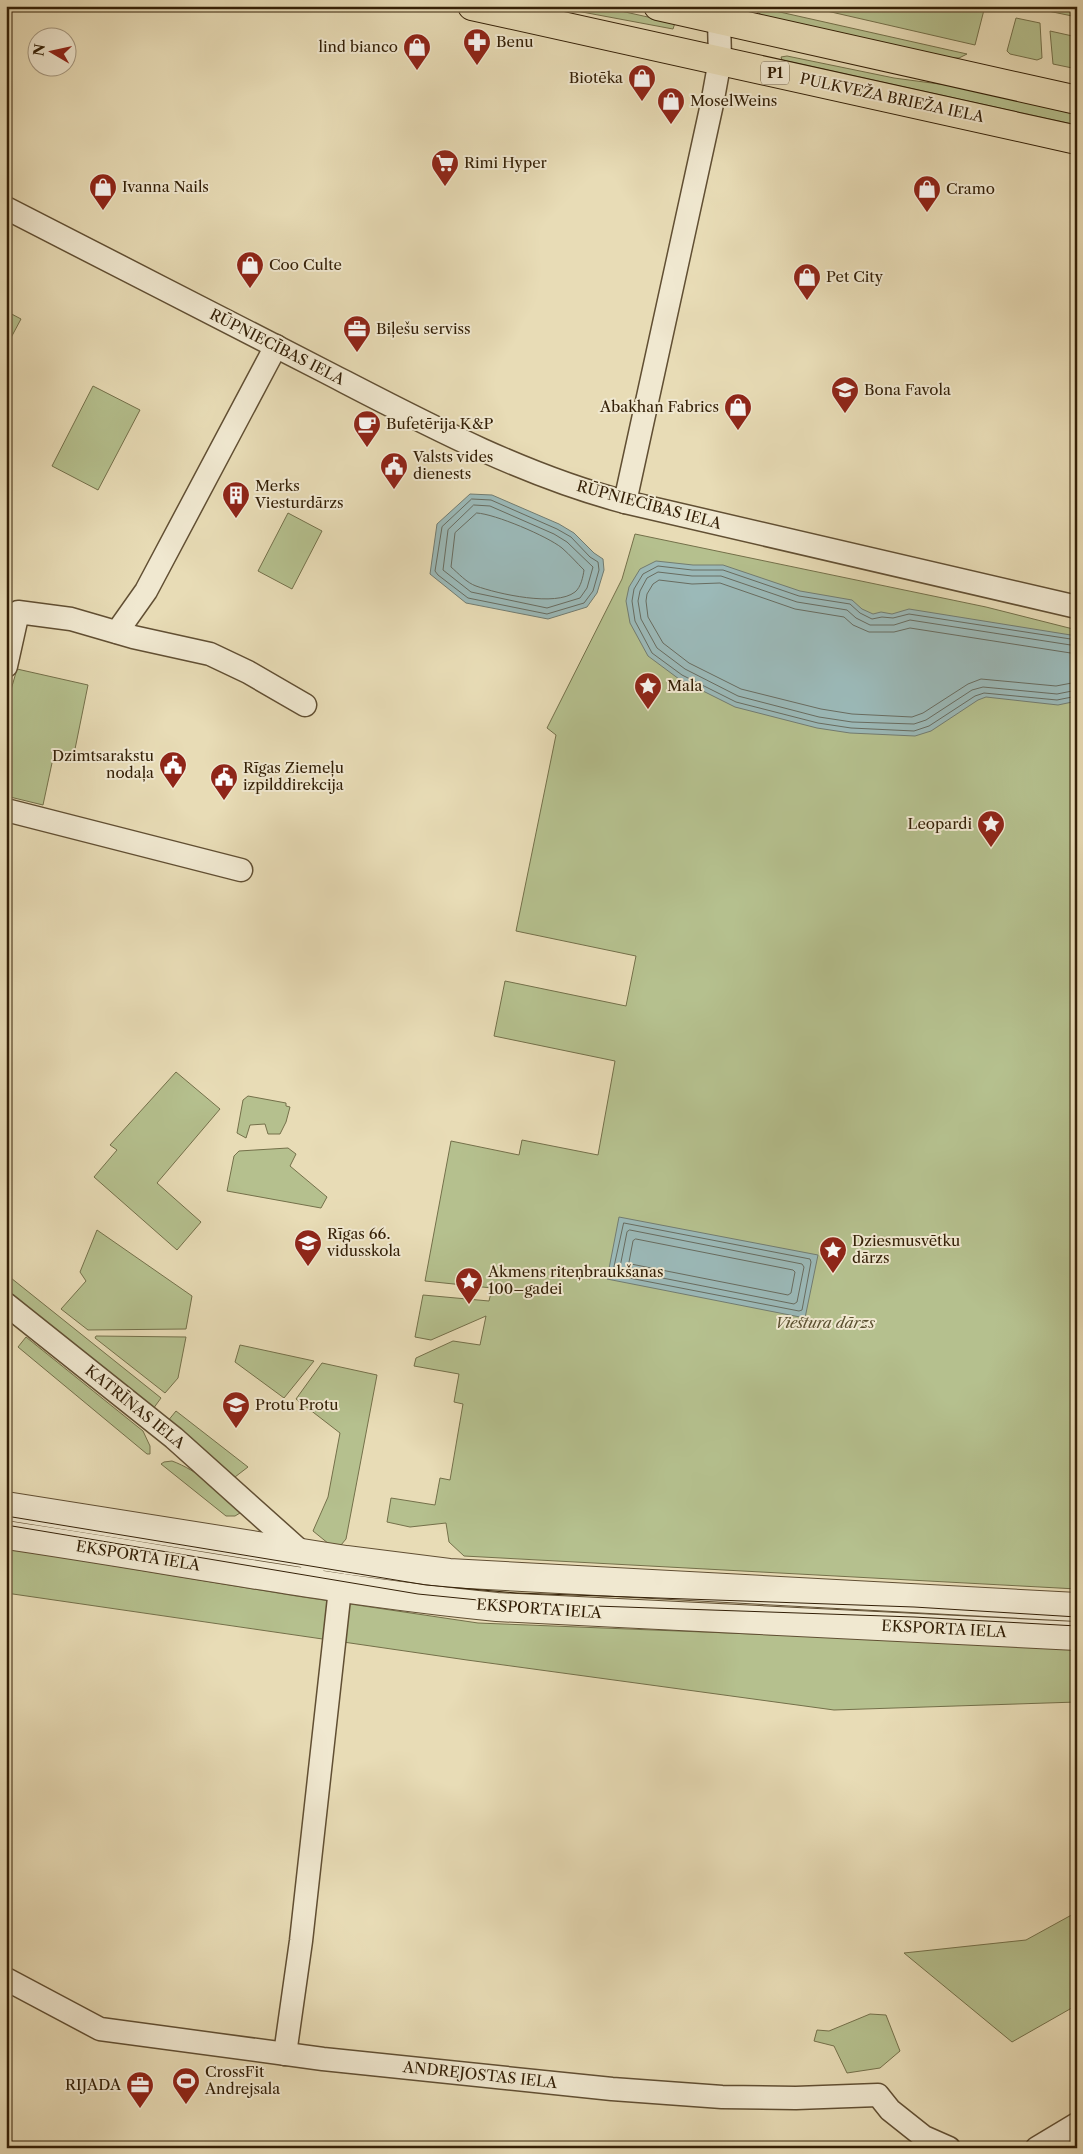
<svg xmlns="http://www.w3.org/2000/svg" width="1083" height="2154" font-family="'Libre Caslon Text',serif">
  <style>
    .green { fill: #b5c08e; stroke: #74704a }
    .water { fill: #9bb9b8; stroke: #727c71 }
    .lines { fill: none; stroke-linecap: round; stroke-linejoin: round }
    .shore { stroke: #686c60; stroke-width: 1 }
    .minor-casing { stroke: #614f33; stroke-width: 25 }
    .tertiary-casing { stroke: #614f33; stroke-width: 30 }
    .primary-casing { stroke: #342007; stroke-width: 30 }
    .minor { stroke: #f0e8d0; stroke-width: 22 }
    .tertiary { stroke: #f0e8d0; stroke-width: 28 }
    .primary { stroke: #e8dcb6; stroke-width: 28 }
    .tram { stroke: #342007; stroke-width: 1 }
    .labels { text-anchor: middle; stroke-width: 4; stroke-linejoin: round; paint-order: stroke }
    .shield { fill: #f0e8d0; stroke: #6c5c43; stroke-width: 1 }
    .shield-label { font-size: 14px; font-weight: bold; fill: #342007 }
    .poi-label { font-size: 15px; fill: #342007; stroke: #f0e8d0; text-anchor: start }
    .street-label { font-size: 15px; fill: #342007; stroke: #f0e8d0 }
    .park-label { font-size: 15px; font-style: italic; fill: #5b5030; stroke: #f0e8d0 }
  </style>
  <rect width="100%" height="100%" fill="#e8dcb6"/>
  <filter id="stains"><feTurbulence type="fractalNoise" baseFrequency=".004" numOctaves="4"/><feColorMatrix values="0 0 0 0 .2 0 0 0 0 .09 0 0 0 0 .02 0 0 0 .5 -.17"/></filter>
  <radialGradient id="worn" r=".72"><stop offset=".6" stop-color="#630" stop-opacity="0"/><stop offset="1" stop-color="#630" stop-opacity=".3"/></radialGradient>
  <!-- green -->
  <g class="green">
    <path d="M 550,6 L 598,6 L 675,23 L 673,29 Z"/>
    <path d="M 749,6 L 753,6 L 967,54 L 959,58 L 951,58 L 763,16 Z"/>
    <path d="M 805,6 L 985,6 L 975,45 Z"/>
    <path d="M 1048,6 L 1077,6 L 1077,17 L 1048,11 Z"/>
    <path d="M 1016,18 L 1040,23 L 1042,58 L 1037,60 L 1010,54 L 1007,51 Z"/>
    <path d="M 1050,31 L 1077,37 L 1077,69 L 1053,64 Z"/>
    <path d="M 787,56 L 894,78 L 954,86 L 1077,113 L 1077,125 L 782,60 L 781,57 Z"/>
    <path d="M 6,311 L 21,319 L 6,347 Z"/>
    <path d="M 93,386 L 140,410 L 98,490 L 52,466 Z"/>
    <path d="M 288,513 L 322,531 L 292,589 L 258,571 Z"/>
    <path d="M 635,534 L 986,607 L 1077,630 L 1077,1589 L 464,1556 L 449,1542 L 446,1523 L 410,1527 L 387,1522 L 391,1498 L 435,1505 L 440,1478 L 450,1480 L 463,1404 L 454,1402 L 459,1374 L 414,1366 L 416,1358 L 453,1341 L 480,1345 L 486,1316 L 431,1340 L 415,1337 L 423,1295 L 489,1301 L 492,1288 L 425,1281 L 451,1141 L 519,1155 L 522,1140 L 598,1155 L 615,1061 L 494,1036 L 505,981 L 626,1006 L 636,956 L 516,931 L 556,735 L 547,728 L 622,579 Z"/>
    <path d="M 17,669 L 88,685 L 74,754 L 55,749 L 43,805 L 6,796 L 6,707 Z"/>
    <path d="M 176,1072 L 220,1109 L 157,1183 L 201,1222 L 177,1250 L 94,1177 L 117,1150 L 110,1145 Z"/>
    <path d="M 248,1096 L 286,1103 L 286,1106 L 290,1107 L 286,1122 L 280,1134 L 268,1134 L 265,1124 L 250,1125 L 246,1138 L 237,1133 L 243,1100 Z"/>
    <path d="M 288,1148 L 296,1154 L 290,1166 L 327,1197 L 321,1208 L 227,1191 L 234,1156 L 239,1151 Z"/>
    <path d="M 97,1230 L 192,1296 L 186,1329 L 88,1330 L 61,1309 L 86,1281 L 80,1272 Z"/>
    <path d="M 6,1274 L 161,1398 L 153,1409 L 6,1292 Z"/>
    <path d="M 96,1336 L 186,1337 L 178,1378 L 165,1393 L 95,1338 Z"/>
    <path d="M 26,1337 L 143,1431 L 150,1446 L 150,1454 L 147,1454 L 18,1347 Z"/>
    <path d="M 240,1345 L 314,1361 L 284,1398 L 235,1362 Z"/>
    <path d="M 322,1363 L 377,1375 L 346,1539 L 341,1545 L 329,1544 L 313,1531 L 328,1497 L 340,1433 L 296,1399 Z"/>
    <path d="M 176,1411 L 248,1467 L 235,1477 L 167,1422 Z"/>
    <path d="M 172,1461 C 197,1470 224,1493 240,1513 L 235,1516 L 226,1516 L 161,1464 L 164,1462 Z"/>
    <path d="M 6,1548 L 296,1596 L 478,1623 L 1077,1647 L 1077,1702 L 834,1710 L 467,1660 L 6,1593 Z"/>
    <path d="M 1077,1912 L 1077,2005 L 1012,2042 L 904,1953 L 1026,1940 Z"/>
    <path d="M 870,2014 L 886,2015 L 900,2051 L 880,2068 L 847,2073 L 834,2046 L 814,2041 L 817,2030 L 829,2031 Z"/>
  </g>
  <!-- water -->
  <g class="water">
    <path d="M 470,494 L 492,495 L 559,524 L 574,533 L 594,553 L 603,559 L 604,570 L 597,593 L 587,607 L 548,619 L 466,603 L 430,574 L 437,524 Z"/>
    <path d="M 656,561 L 693,565 L 723,565 L 800,591 L 852,600 L 862,609 L 873,614 L 881,612 L 892,614 L 909,609 L 1077,636 L 1077,701 L 1058,705 L 986,697 L 978,700 L 931,731 L 915,736 L 850,733 L 817,728 L 735,707 L 679,679 L 648,656 L 630,623 L 626,601 L 629,587 L 640,569 Z"/>
    <path d="M 619,1217 L 818,1255 L 805,1318 L 607,1279 Z"/>
  </g>
  <g class="lines">
    <!-- shore -->
    <g class="shore">
      <path d="M 472,499 L 491,500 L 557,529 L 571,537 L 590,557 L 598,562 L 599,570 L 593,591 L 584,603 L 547,614 L 468,598 L 438,575 L 435,571 L 442,527 Z"/>
      <path d="M 474,505 L 490,506 L 554,534 L 567,542 L 593,567 L 587,588 L 580,598 L 547,608 L 471,592 L 443,570 L 448,530 Z"/>
      <path d="M 477,513 C 495,514 547,536 562,548 C 570,555 577,563 584,570 C 583,577 581,587 575,592 C 556,607 498,594 476,586 C 467,583 458,573 451,567 L 455,533 Z"/>
      <path d="M 1077,640 L 909,614 L 893,618 L 882,617 L 872,619 L 860,613 L 850,604 L 799,596 L 723,570 L 692,570 L 658,566 L 643,574 L 634,589 L 632,601 L 635,621 L 652,653 L 682,675 L 736,702 L 818,723 L 851,728 L 914,731 L 929,726 L 975,696 L 984,693 L 1057,700 L 1077,696"/>
      <path d="M 1077,646 L 910,620 L 894,625 L 870,625 L 856,618 L 847,610 L 797,602 L 721,576 L 692,576 L 658,572 L 647,578 L 640,591 L 638,601 L 641,619 L 657,648 L 685,669 L 738,696 L 819,717 L 852,722 L 914,724 L 926,720 L 972,690 L 983,687 L 1057,694 L 1077,690"/>
      <path d="M 1077,654 L 910,628 L 894,632 L 869,632 L 853,625 L 844,617 L 795,609 L 720,583 L 692,584 L 659,580 L 653,584 L 647,594 L 646,601 L 648,617 L 663,643 L 689,663 L 741,689 L 821,709 L 852,714 L 912,717 L 923,713 L 968,684 L 981,679 L 1056,686 L 1077,682"/>
      <path d="M 624,1223 L 810,1259 L 811,1262 L 802,1310 L 799,1311 L 614,1275 L 613,1272 Z"/>
      <path d="M 630,1230 L 802,1264 L 804,1267 L 797,1302 L 794,1304 L 622,1270 L 620,1267 L 627,1232 Z"/>
      <path d="M 636,1239 L 793,1270 L 795,1272 L 791,1293 L 788,1295 L 631,1264 L 629,1262 L 633,1241 Z"/>
    </g>
    <!-- minor casing -->
    <g class="minor-casing">
      <g id="minor">
        <path d="M 6,208 C 111,262 215,315 320,369 C 417,419 518,474 625,502 L 1077,607"/>
        <path d="M 625,502 L 712,104 L 720,60 L 719,20"/>
        <path d="M 117,632 L 146,591 L 276,346"/>
        <path d="M 6,666 L 18,612 L 71,619 L 133,637 L 210,654 L 248,672 L 305,705"/>
        <path d="M 6,810 L 241,870"/>
        <path d="M 6,1304 L 174,1438 L 309,1559 L 313,1566 L 310,1584"/>
        <path d="M 6,1979 L 100,2029 L 323,2059 L 612,2089 L 722,2097 L 796,2098 L 878,2095 L 890,2110 L 924,2137 L 949,2148"/>
        <path d="M 285,2054 L 301,1941 L 339,1598"/>
        <path d="M 1037,2148 L 1077,2124"/>
      </g>
    </g>
    <!-- tertiary casing -->
    <g class="tertiary-casing">
      <g id="tertiary">
        <path d="M 6,1506 L 346,1560 L 449,1573 L 1077,1607"/>
        <path d="M 6,1535 C 170,1559 332,1591 497,1607 L 1077,1636"/>
      </g>
    </g>
    <!-- primary casing -->
    <g class="primary-casing">
      <g id="primary">
        <path d="M 472,6 L 1077,140"/>
        <path d="M 658,6 L 1077,100"/>
      </g>
    </g>
    <!-- minor -->
    <use href="#minor" class="minor"/>
    <!-- tertiary -->
    <use href="#tertiary" class="tertiary"/>
    <!-- primary -->
    <use href="#primary" class="primary"/>
    <!-- tram -->
    <g class="tram">
      <path d="M 6,1516 L 426,1585 L 516,1593 L 914,1607 L 1077,1617"/>
      <path d="M 6,1525 L 418,1594 L 508,1603 L 914,1617 L 1077,1626"/>
    </g>
  </g>
  <!-- icons -->
  <defs>
    <g id="pharmacy-pin" transform="scale(1.4375)"><path d="M0 17L-7.5 6A9.5 9.5 0 1 1 7.5 6Z" fill="#8f2418" stroke="#f0e8d0"/><path d="M-2-6h4v4h4v4h-4v4h-4v-4h-4v-4h4Z" fill="#fff"/></g>
    <g id="shop-pin" transform="scale(1.4375)"><path d="M0 17L-7.5 6A9.5 9.5 0 1 1 7.5 6Z" fill="#8f2418" stroke="#f0e8d0"/><path d="M-5-2.5h2.3a2.7 3.5 0 0 1 5.4 0H5L5.5 6h-11ZM-1.5-2.5h3a1.5 2.3 0 0 0-3 0Z" fill="#fff"/></g>
    <g id="supermarket-pin" transform="scale(1.4375)"><path d="M0 17L-7.5 6A9.5 9.5 0 1 1 7.5 6Z" fill="#8f2418" stroke="#f0e8d0"/><path d="M-6-5.5h2.5l.6 2H6L4.5 2H-2.5L-4.4-4H-6ZM-1.5 3.2a1.3 1.3 0 1 0 .1 0ZM3 3.2a1.3 1.3 0 1 0 .1 0Z" fill="#fff"/></g>
    <g id="office-pin" transform="scale(1.4375)"><path d="M0 17L-7.5 6A9.5 9.5 0 1 1 7.5 6Z" fill="#8f2418" stroke="#f0e8d0"/><path d="M-6-3h4V-5.5h4V-3h4V5H-6ZM-1-4.5V-3h2v-1.5ZM-6 0V1H6V0Z" fill="#fff"/></g>
    <g id="school-pin" transform="scale(1.4375)"><path d="M0 17L-7.5 6A9.5 9.5 0 1 1 7.5 6Z" fill="#8f2418" stroke="#f0e8d0"/><path d="M0-5L7-2L0 1L-7-2ZM-4 1L0 2.5L4 1V4Q0 6-4 4Z" fill="#fff"/></g>
    <g id="cafe-pin" transform="scale(1.4375)"><path d="M0 17L-7.5 6A9.5 9.5 0 1 1 7.5 6Z" fill="#8f2418" stroke="#f0e8d0"/><path d="M-5.5-4.5H6V0H3Q3 3.5 0 3.5H-2.5Q-5.5 3.5-5.5 0ZM3-3.2v2h1.7v-2ZM-6 4.5H4V6H-6Z" fill="#fff"/></g>
    <g id="civic-pin" transform="scale(1.4375)"><path d="M0 17L-7.5 6A9.5 9.5 0 1 1 7.5 6Z" fill="#8f2418" stroke="#f0e8d0"/><path d="M-.6-6.5H3V-4.5H.6V-3L4-1V1h2V6H-6V1h2V-1L-.6-3ZM-1.2 2.5V6h2.4V2.5Z" fill="#fff"/></g>
    <g id="building-pin" transform="scale(1.4375)"><path d="M0 17L-7.5 6A9.5 9.5 0 1 1 7.5 6Z" fill="#8f2418" stroke="#f0e8d0"/><path d="M-4-6H4V6H1V3H-1V6H-4ZM-2.5-4.3h1.7v1.8h-1.7ZM.8-4.3h1.7v1.8H.8ZM-2.5-1h1.7V.8h-1.7ZM.8-1h1.7V.8H.8Z" fill="#fff"/></g>
    <g id="sight-pin" transform="scale(1.4375)"><path d="M0 17L-7.5 6A9.5 9.5 0 1 1 7.5 6Z" fill="#8f2418" stroke="#f0e8d0"/><path d="M0-6L1.8-2.2L6-1.7L2.9 1.2L3.7 5.4L0 3.3L-3.7 5.4L-2.9 1.2L-6-1.7L-1.8-2.2Z" fill="#fff"/></g>
    <g id="stadium-pin" transform="scale(1.4375)"><path d="M0 17L-7.5 6A9.5 9.5 0 1 1 7.5 6Z" fill="#8f2418" stroke="#f0e8d0"/><path d="M0-5a6.5 5 0 1 0 0 10a6.5 5 0 1 0 0-10ZM-3.5-1.8h7v3.6h-7Z" fill="#fff"/></g>
  </defs>
  <g fill-rule="evenodd">
    <use href="#pharmacy-pin" x="477" y="42"/>
    <use href="#shop-pin" x="417" y="47"/>
    <use href="#shop-pin" x="642" y="78"/>
    <use href="#shop-pin" x="671" y="101"/>
    <use href="#supermarket-pin" x="445" y="163"/>
    <use href="#shop-pin" x="103" y="187"/>
    <use href="#shop-pin" x="927" y="189"/>
    <use href="#shop-pin" x="250" y="265"/>
    <use href="#shop-pin" x="807" y="277"/>
    <use href="#office-pin" x="357" y="329"/>
    <use href="#school-pin" x="845" y="390"/>
    <use href="#shop-pin" x="738" y="407"/>
    <use href="#cafe-pin" x="367" y="424"/>
    <use href="#civic-pin" x="394" y="466"/>
    <use href="#building-pin" x="236" y="495"/>
    <use href="#sight-pin" x="648" y="686"/>
    <use href="#civic-pin" x="173" y="765"/>
    <use href="#civic-pin" x="224" y="777"/>
    <use href="#sight-pin" x="991" y="824"/>
    <use href="#school-pin" x="308" y="1243"/>
    <use href="#sight-pin" x="833" y="1250"/>
    <use href="#sight-pin" x="469" y="1281"/>
    <use href="#school-pin" x="236" y="1405"/>
    <use href="#stadium-pin" x="186" y="2081"/>
    <use href="#office-pin" x="140" y="2085"/>
  </g>
  <g class="labels">
    <!-- shield labels -->
    <rect class="shield" x="761" y="61.5" width="28" height="23" rx="4"/>
    <g class="shield-label">
      <text x="775" y="78">P1</text>
    </g>
    <!-- poi labels -->
    <g class="poi-label">
      <text x="496" y="47">Benu</text>
      <text x="398" y="52" text-anchor="end">lind bianco</text>
      <text x="623" y="83" text-anchor="end">Biotēka</text>
      <text x="690" y="106">MoselWeins</text>
      <text x="464" y="168">Rimi Hyper</text>
      <text x="122" y="192">Ivanna Nails</text>
      <text x="946" y="194">Cramo</text>
      <text x="269" y="270">Coo Culte</text>
      <text x="826" y="282">Pet City</text>
      <text x="376" y="334">Biļešu serviss</text>
      <text x="864" y="395">Bona Favola</text>
      <text x="719" y="412" text-anchor="end">Abakhan Fabrics</text>
      <text x="386" y="429">Bufetērija K&amp;P</text>
      <text x="413" y="462">Valsts vides<tspan x="413" dy="17">dienests</tspan></text>
      <text x="255" y="491">Merks<tspan x="255" dy="17">Viesturdārzs</tspan></text>
      <text x="667" y="691">Mala</text>
      <text x="154" y="761" text-anchor="end">Dzimtsarakstu<tspan x="154" dy="17">nodaļa</tspan></text>
      <text x="243" y="773">Rīgas Ziemeļu<tspan x="243" dy="17">izpilddirekcija</tspan></text>
      <text x="972" y="829" text-anchor="end">Leopardi</text>
      <text x="327" y="1239">Rīgas 66.<tspan x="327" dy="17">vidusskola</tspan></text>
      <text x="852" y="1246">Dziesmusvētku<tspan x="852" dy="17">dārzs</tspan></text>
      <text x="488" y="1277">Akmens riteņbraukšanas<tspan x="488" dy="17">100–gadei</tspan></text>
      <text x="255" y="1410">Protu Protu</text>
      <text x="205" y="2077">CrossFit<tspan x="205" dy="17">Andrejsala</tspan></text>
      <text x="121" y="2090" text-anchor="end">RIJADA</text>
    </g>
    <!-- street labels -->
    <g class="street-label">
      <text transform="translate(892 98) rotate(12)" y="5">PULKVEŽA BRIEŽA IELA</text>
      <text transform="translate(277 347) rotate(27)" y="5">RŪPNIECĪBAS IELA</text>
      <text transform="translate(649 505) rotate(15)" y="5">RŪPNIECĪBAS IELA</text>
      <text transform="translate(135 1407) rotate(39)" y="5">KATRĪNAS IELA</text>
      <text transform="translate(138 1556) rotate(9)" y="5">EKSPORTA IELA</text>
      <text transform="translate(539 1609) rotate(4)" y="5">EKSPORTA IELA</text>
      <text transform="translate(944 1629) rotate(3)" y="5">EKSPORTA IELA</text>
      <text transform="translate(480 2075) rotate(6)" y="5">ANDREJOSTAS IELA</text>
    </g>
    <!-- park labels -->
    <g class="park-label">
      <text x="825" y="1328">Viestura dārzs</text>
    </g>
  </g>
  <!-- margin -->
  <rect width="1083" height="2154" fill="none" stroke="#e8dcb6" stroke-width="25"/>
  <rect x="8" y="8" width="1068" height="2139" fill="none" stroke="#342007" stroke-width="2.5"/>
  <rect x="12" y="12" width="1058" height="2129" fill="none" stroke="#342007"/>
  <!-- north arrow -->
  <g transform="translate(52 52) rotate(279)"><circle r="24" fill="#f0e8d0" stroke="#a59880"/>
  <path d="M0-4L9 19L0 12L-9 19Z" fill="#8f2418"/>
  <text y="-8" font-size="14" font-weight="bold" text-anchor="middle" fill="#342007">N</text>
  </g>
  <rect width="100%" height="100%" filter="url(#stains)"/>
  <rect width="100%" height="100%" fill="url(#worn)"/>
</svg>
